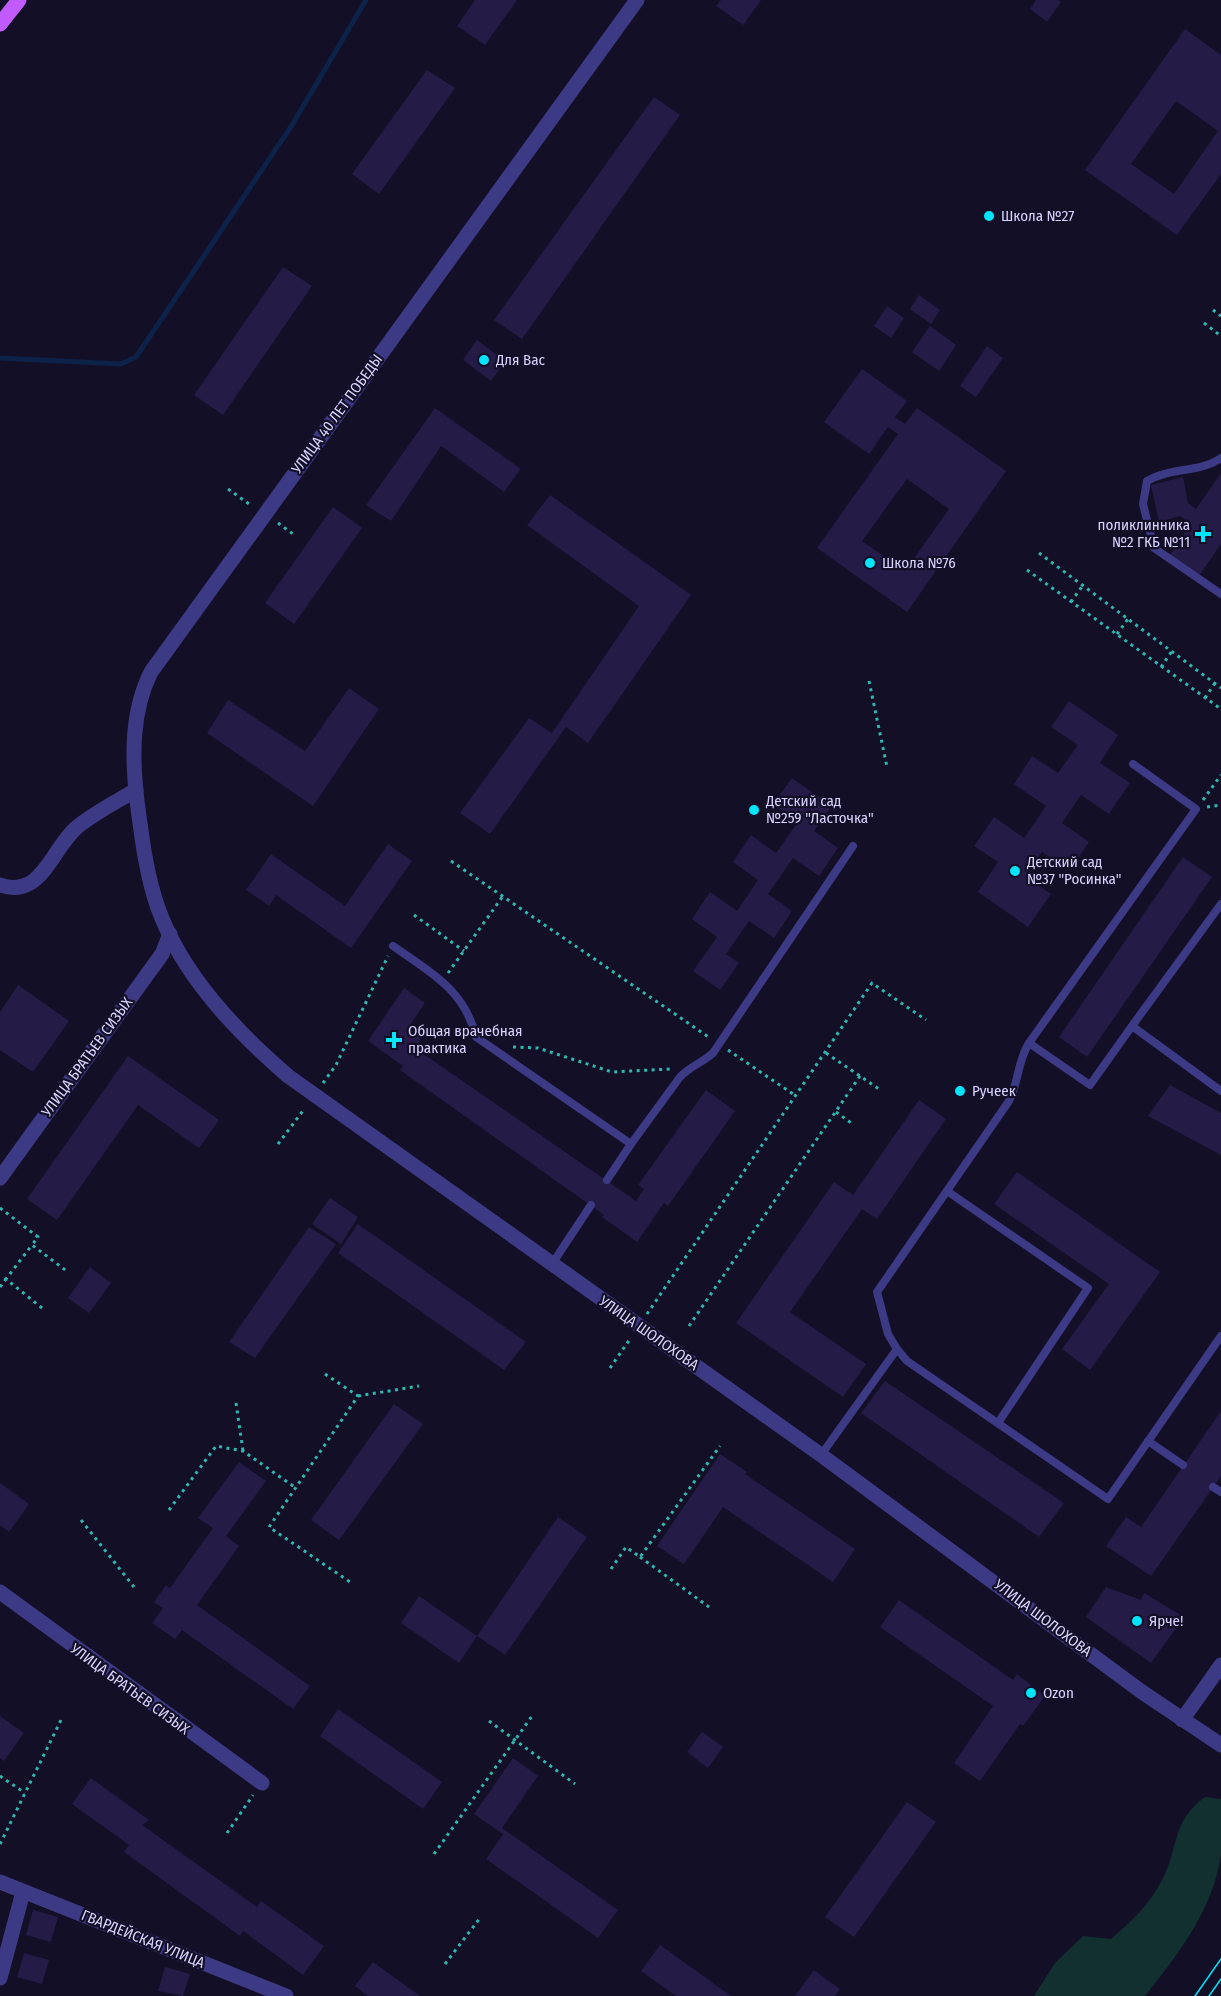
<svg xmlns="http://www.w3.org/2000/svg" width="1221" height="1996" font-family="'Fira Sans Condensed',sans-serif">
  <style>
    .green { fill: #12302f }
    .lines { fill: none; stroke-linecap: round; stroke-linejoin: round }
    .stream { stroke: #0c2248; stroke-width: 5 }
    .building { fill: #241b47; fill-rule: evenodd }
    .path { stroke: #2fb8b0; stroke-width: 3; stroke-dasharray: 3 4.5; stroke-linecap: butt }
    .service { stroke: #3d3a85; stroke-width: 8 }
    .minor { stroke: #3d3a85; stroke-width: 15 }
    .primary { stroke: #c25bff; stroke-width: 15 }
    .tram { stroke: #00e5ff; stroke-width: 1.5 }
    .poi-dot { fill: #00e5ff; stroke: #130f26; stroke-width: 2 }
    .labels { text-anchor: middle; stroke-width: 4.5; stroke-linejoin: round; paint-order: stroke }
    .poi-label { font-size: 15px; fill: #d9d4ff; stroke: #130f26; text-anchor: start }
    .street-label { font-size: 15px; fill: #d9d4ff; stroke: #130f26 }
  </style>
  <rect width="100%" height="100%" fill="#130f26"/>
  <!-- green -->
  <path class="green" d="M 1205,1797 L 1221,1799 C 1221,1817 1221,1836 1221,1854 C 1214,1908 1178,1955 1145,1996 L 1034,1996 L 1055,1963 L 1083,1936 L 1111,1939 C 1132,1921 1149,1905 1162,1880 C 1180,1846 1170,1823 1205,1797 Z"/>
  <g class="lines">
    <!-- stream -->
    <path class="stream" d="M 0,358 L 121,364 L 136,357 L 292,125 L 366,0"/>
  </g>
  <!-- building -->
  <g class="building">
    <path d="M 475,0 L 517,0 L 485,45 L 457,26 Z"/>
    <path d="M 721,0 L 761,0 L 743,25 L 716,6 Z"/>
    <path d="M 1036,0 L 1059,0 L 1061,2 L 1047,22 L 1030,9 Z"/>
    <path d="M 1185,29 L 1221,55 L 1221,174 L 1177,235 L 1085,170 ZM 1176,101 L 1218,131 L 1174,194 L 1131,164 Z"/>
    <path d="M 427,70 L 455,88 L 379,194 L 352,174 Z"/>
    <path d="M 654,97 L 680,115 L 522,339 L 494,320 Z"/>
    <path d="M 283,267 L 312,286 L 223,415 L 194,395 Z"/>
    <path d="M 919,295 L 940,310 L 931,324 L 910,309 Z"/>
    <path d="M 887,306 L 904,318 L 891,338 L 874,326 Z"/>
    <path d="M 930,326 L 956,345 L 939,371 L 912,352 Z"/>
    <path d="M 477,340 L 505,361 L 491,381 L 463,360 Z"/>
    <path d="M 987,346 L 1003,358 L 976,397 L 960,386 Z"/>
    <path d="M 862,369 L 907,401 L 895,417 L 905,424 L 917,408 L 1006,471 L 907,612 L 817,548 L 898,434 L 888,427 L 869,454 L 824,422 ZM 907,479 L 949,509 L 905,571 L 862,541 Z"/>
    <path d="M 435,408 L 521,469 L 504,492 L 441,446 L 391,521 L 366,505 Z"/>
    <path d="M 1221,473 L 1221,544 L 1199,576 L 1170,555 L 1191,524 L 1180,516 L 1159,522 L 1151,485 L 1183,477 L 1188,503 L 1196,509 Z"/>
    <path d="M 550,495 L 691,595 L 588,743 L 566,727 L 490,834 L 460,813 L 529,718 L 552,733 L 639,606 L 527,525 Z"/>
    <path d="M 333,507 L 362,528 L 294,624 L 265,603 Z"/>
    <path d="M 349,688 L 379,709 L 313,806 L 207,733 L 228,700 L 305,751 Z"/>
    <path d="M 1069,701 L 1118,735 L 1100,763 L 1130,783 L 1109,814 L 1081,795 L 1062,823 L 1089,842 L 1070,870 L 1042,852 L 1025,876 L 1051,894 L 1028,927 L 978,892 L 998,862 L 974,846 L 994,817 L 1024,838 L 1046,806 L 1014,784 L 1032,756 L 1058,773 L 1078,745 L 1051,727 Z"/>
    <path d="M 792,778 L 832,806 L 814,831 L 838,848 L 819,876 L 793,858 L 768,894 L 792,911 L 774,938 L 749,921 L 726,954 L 739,963 L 720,990 L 693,971 L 717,937 L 692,919 L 710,892 L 737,911 L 758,880 L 733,862 L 751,835 L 776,853 L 798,822 L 773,804 Z"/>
    <path d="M 388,844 L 412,861 L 351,948 L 276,895 L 269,906 L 246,890 L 271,854 L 345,906 Z"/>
    <path d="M 1183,857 L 1212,877 L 1087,1057 L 1059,1037 Z"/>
    <path d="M 18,985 L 69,1021 L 33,1072 L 0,1050 L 0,1012 Z"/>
    <path d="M 404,988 L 425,1003 L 408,1028 L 422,1037 L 415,1048 L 636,1201 L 644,1189 L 638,1185 L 706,1090 L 735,1111 L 668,1206 L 664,1203 L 637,1242 L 602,1217 L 604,1215 L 400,1070 L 403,1066 L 368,1041 Z"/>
    <path d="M 128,1056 L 219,1120 L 199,1148 L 138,1105 L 57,1220 L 27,1199 Z"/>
    <path d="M 1170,1085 L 1221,1113 L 1221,1155 L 1148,1116 Z"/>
    <path d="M 919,1100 L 946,1119 L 877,1219 L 862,1209 L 790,1312 L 866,1364 L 843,1397 L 736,1323 L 834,1182 L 853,1195 Z"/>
    <path d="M 1017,1172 L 1160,1272 L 1090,1370 L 1062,1349 L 1109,1284 L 994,1204 Z"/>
    <path d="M 330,1198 L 358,1217 L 341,1244 L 312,1224 Z"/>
    <path d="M 358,1224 L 526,1342 L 504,1370 L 338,1253 Z"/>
    <path d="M 309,1227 L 336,1244 L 255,1358 L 229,1342 Z"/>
    <path d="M 90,1267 L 111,1283 L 89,1313 L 68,1298 Z"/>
    <path d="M 885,1381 L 1064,1503 L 1039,1537 L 861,1413 Z"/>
    <path d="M 394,1404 L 423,1424 L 339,1540 L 311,1520 Z"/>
    <path d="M 1221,1411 L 1221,1476 L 1151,1576 L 1106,1546 L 1126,1517 L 1141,1527 Z"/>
    <path d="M 720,1454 L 747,1472 L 745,1474 L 855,1549 L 833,1582 L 723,1507 L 684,1564 L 657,1546 Z"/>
    <path d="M 239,1462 L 266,1481 L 226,1536 L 239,1546 L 197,1605 L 310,1686 L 293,1709 L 182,1630 L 175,1639 L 152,1623 L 163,1608 L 154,1602 L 166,1585 L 170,1588 L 213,1528 L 198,1518 Z"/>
    <path d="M 0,1483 L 29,1504 L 9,1532 L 0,1525 Z"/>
    <path d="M 558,1517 L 587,1537 L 505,1655 L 477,1636 Z"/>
    <path d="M 1106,1587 L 1141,1600 L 1144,1593 L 1184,1617 L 1151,1663 L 1086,1617 Z"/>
    <path d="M 419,1596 L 477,1636 L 459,1663 L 401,1623 Z"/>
    <path d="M 899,1600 L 1013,1680 L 1017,1674 L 1045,1696 L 1023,1726 L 1020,1724 L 980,1781 L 954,1763 L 993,1706 L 880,1627 Z"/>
    <path d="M 338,1709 L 442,1782 L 423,1809 L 320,1736 Z"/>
    <path d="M 0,1716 L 24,1733 L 4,1761 L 0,1758 Z"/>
    <path d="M 702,1732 L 723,1747 L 708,1768 L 687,1752 Z"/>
    <path d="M 513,1758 L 538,1776 L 502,1828 L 618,1910 L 598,1938 L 486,1859 L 503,1834 L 474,1814 Z"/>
    <path d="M 91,1778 L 149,1820 L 142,1825 L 257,1907 L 261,1901 L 324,1946 L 303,1975 L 243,1931 L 240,1936 L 124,1852 L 129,1845 L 72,1804 Z"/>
    <path d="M 907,1802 L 936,1822 L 854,1937 L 825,1917 Z"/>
    <path d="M 33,1910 L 58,1917 L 51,1942 L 26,1935 Z"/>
    <path d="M 660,1945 L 731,1996 L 676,1996 L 641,1971 Z"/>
    <path d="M 24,1953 L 49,1960 L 42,1984 L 17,1977 Z"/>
    <path d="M 373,1962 L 420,1996 L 368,1996 L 355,1986 Z"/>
    <path d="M 165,1967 L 190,1974 L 183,1996 L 158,1991 Z"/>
    <path d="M 814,1970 L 840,1989 L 835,1996 L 795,1996 Z"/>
  </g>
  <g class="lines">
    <!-- path -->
    <g class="path">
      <path d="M 1213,310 L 1221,316"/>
      <path d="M 1204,323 L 1221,336"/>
      <path d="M 228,489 L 252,506"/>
      <path d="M 278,523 L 293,534"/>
      <path d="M 1039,553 L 1221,688"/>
      <path d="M 1027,570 L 1221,709"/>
      <path d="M 1071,602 L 1083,585"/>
      <path d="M 1117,634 L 1128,619"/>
      <path d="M 1161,667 L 1172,651"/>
      <path d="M 869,681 L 887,767"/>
      <path d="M 1205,698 L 1215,683"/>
      <path d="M 1203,800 L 1221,775"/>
      <path d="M 1207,807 L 1221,805"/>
      <path d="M 451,861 L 710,1038"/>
      <path d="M 414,915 L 464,951"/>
      <path d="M 448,973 L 503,896"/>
      <path d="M 513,1047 L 538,1048 L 612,1072 L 670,1069"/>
      <path d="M 728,1050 L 796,1096"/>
      <path d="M 826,1053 L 879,1089"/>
      <path d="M 323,1083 L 336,1065 L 388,956"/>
      <path d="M 836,1112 L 854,1125"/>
      <path d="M 278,1144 L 305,1108"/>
      <path d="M 0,1208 L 38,1237 L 32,1245"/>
      <path d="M 0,1287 L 6,1279"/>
      <path d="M 42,1308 L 6,1279 L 32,1245 L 68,1272"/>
      <path d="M 647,1314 L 872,983 L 926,1020"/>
      <path d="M 689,1326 L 860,1076"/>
      <path d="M 610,1368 L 630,1339"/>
      <path d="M 325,1374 L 358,1396 L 269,1527 L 350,1582"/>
      <path d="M 358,1396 L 419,1386"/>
      <path d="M 236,1403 L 243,1451"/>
      <path d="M 169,1510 L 216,1446 L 243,1451 L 296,1488"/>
      <path d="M 81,1520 L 134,1587"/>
      <path d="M 640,1557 L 709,1607"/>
      <path d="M 611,1569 L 626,1547 L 640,1557 L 720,1446"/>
      <path d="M 489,1721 L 575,1784"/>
      <path d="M 0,1776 L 25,1793"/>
      <path d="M 227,1833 L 253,1795"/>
      <path d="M 0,1844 L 62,1718"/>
      <path d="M 434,1854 L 532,1716"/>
      <path d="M 445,1964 L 480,1918"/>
    </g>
    <!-- service -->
    <g class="service">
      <path d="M 1221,458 C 1200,473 1170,467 1147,481 L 1143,504 L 1154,548 L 1221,594"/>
      <path d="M 393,946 C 430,972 465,990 476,1037 L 631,1144 L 607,1180"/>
      <path d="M 1132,1026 L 1221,904"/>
      <path d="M 1029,1043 L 1196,809 L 1133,764"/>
      <path d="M 631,1144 L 680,1077 C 689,1067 702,1063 713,1053 L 853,846"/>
      <path d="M 947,1191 L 1088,1288 L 998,1423"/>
      <path d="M 552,1264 L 591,1205"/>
      <path d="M 897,1349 L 907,1361 L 1108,1499 L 1221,1336"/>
      <path d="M 1148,1441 L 1183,1465"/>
      <path d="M 821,1455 L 897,1349 L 888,1334 L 877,1292 L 1009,1101 C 1019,1082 1017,1062 1029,1043 L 1090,1085 L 1132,1026 L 1221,1091"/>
      <path d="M 1213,1487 L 1221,1492"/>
    </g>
    <!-- minor -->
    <g class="minor">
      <path d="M 637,0 L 151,672 C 131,712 132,758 137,801 C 142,838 146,874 158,908 C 182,975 236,1031 288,1076 L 821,1455 L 1142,1692 L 1221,1745"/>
      <path d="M 0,885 C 42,899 51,850 76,828 C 94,813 116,802 136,790"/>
      <path d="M 0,1178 L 162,954 L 170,934"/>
      <path d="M 0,1592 L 262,1783"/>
      <path d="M 1182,1720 L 1221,1665"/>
      <path d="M 0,1882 L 286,1996"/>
      <path d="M 0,1978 L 23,1892"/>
    </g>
    <!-- primary -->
    <path class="primary" d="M 0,24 L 19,0"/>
    <!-- tram -->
    <g class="tram">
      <path d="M 1195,1996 L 1221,1959"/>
      <path d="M 1209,1996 L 1221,1979"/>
    </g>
  </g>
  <!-- markers -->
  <g class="poi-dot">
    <circle cx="989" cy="216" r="6"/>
    <circle cx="484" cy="360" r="6"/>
    <path d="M1200 525h6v6h6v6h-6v6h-6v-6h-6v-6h6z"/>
    <circle cx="870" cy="563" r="6"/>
    <circle cx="754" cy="810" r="6"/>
    <circle cx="1015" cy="871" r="6"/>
    <path d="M391 1031h6v6h6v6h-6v6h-6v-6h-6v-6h6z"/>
    <circle cx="960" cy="1091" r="6"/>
    <circle cx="1137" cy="1621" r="6"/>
    <circle cx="1031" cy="1693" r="6"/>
  </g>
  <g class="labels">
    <!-- poi labels -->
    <g class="poi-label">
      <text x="1001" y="221">Школа №27</text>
      <text x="496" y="365">Для Вас</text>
      <text x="1190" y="530" text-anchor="end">поликлинника<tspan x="1190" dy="17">№2 ГКБ №11</tspan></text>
      <text x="882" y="568">Школа №76</text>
      <text x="766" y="806">Детский сад<tspan x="766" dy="17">№259 "Ласточка"</tspan></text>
      <text x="1027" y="867">Детский сад<tspan x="1027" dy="17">№37 "Росинка"</tspan></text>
      <text x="408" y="1036">Общая врачебная<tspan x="408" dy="17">практика</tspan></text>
      <text x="972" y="1096">Ручеек</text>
      <text x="1149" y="1626">Ярче!</text>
      <text x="1043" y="1698">Ozon</text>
    </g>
    <!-- street labels -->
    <g class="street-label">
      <text transform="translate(337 414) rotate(-54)" y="5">УЛИЦА 40 ЛЕТ ПОБЕДЫ</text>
      <text transform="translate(87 1057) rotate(-54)" y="5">УЛИЦА БРАТЬЕВ СИЗЫХ</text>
      <text transform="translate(649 1333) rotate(35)" y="5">УЛИЦА ШОЛОХОВА</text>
      <text transform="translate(1043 1618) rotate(37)" y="5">УЛИЦА ШОЛОХОВА</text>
      <text transform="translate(130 1689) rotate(36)" y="5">УЛИЦА БРАТЬЕВ СИЗЫХ</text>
      <text transform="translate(143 1939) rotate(22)" y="5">ГВАРДЕЙСКАЯ УЛИЦА</text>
    </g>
  </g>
</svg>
